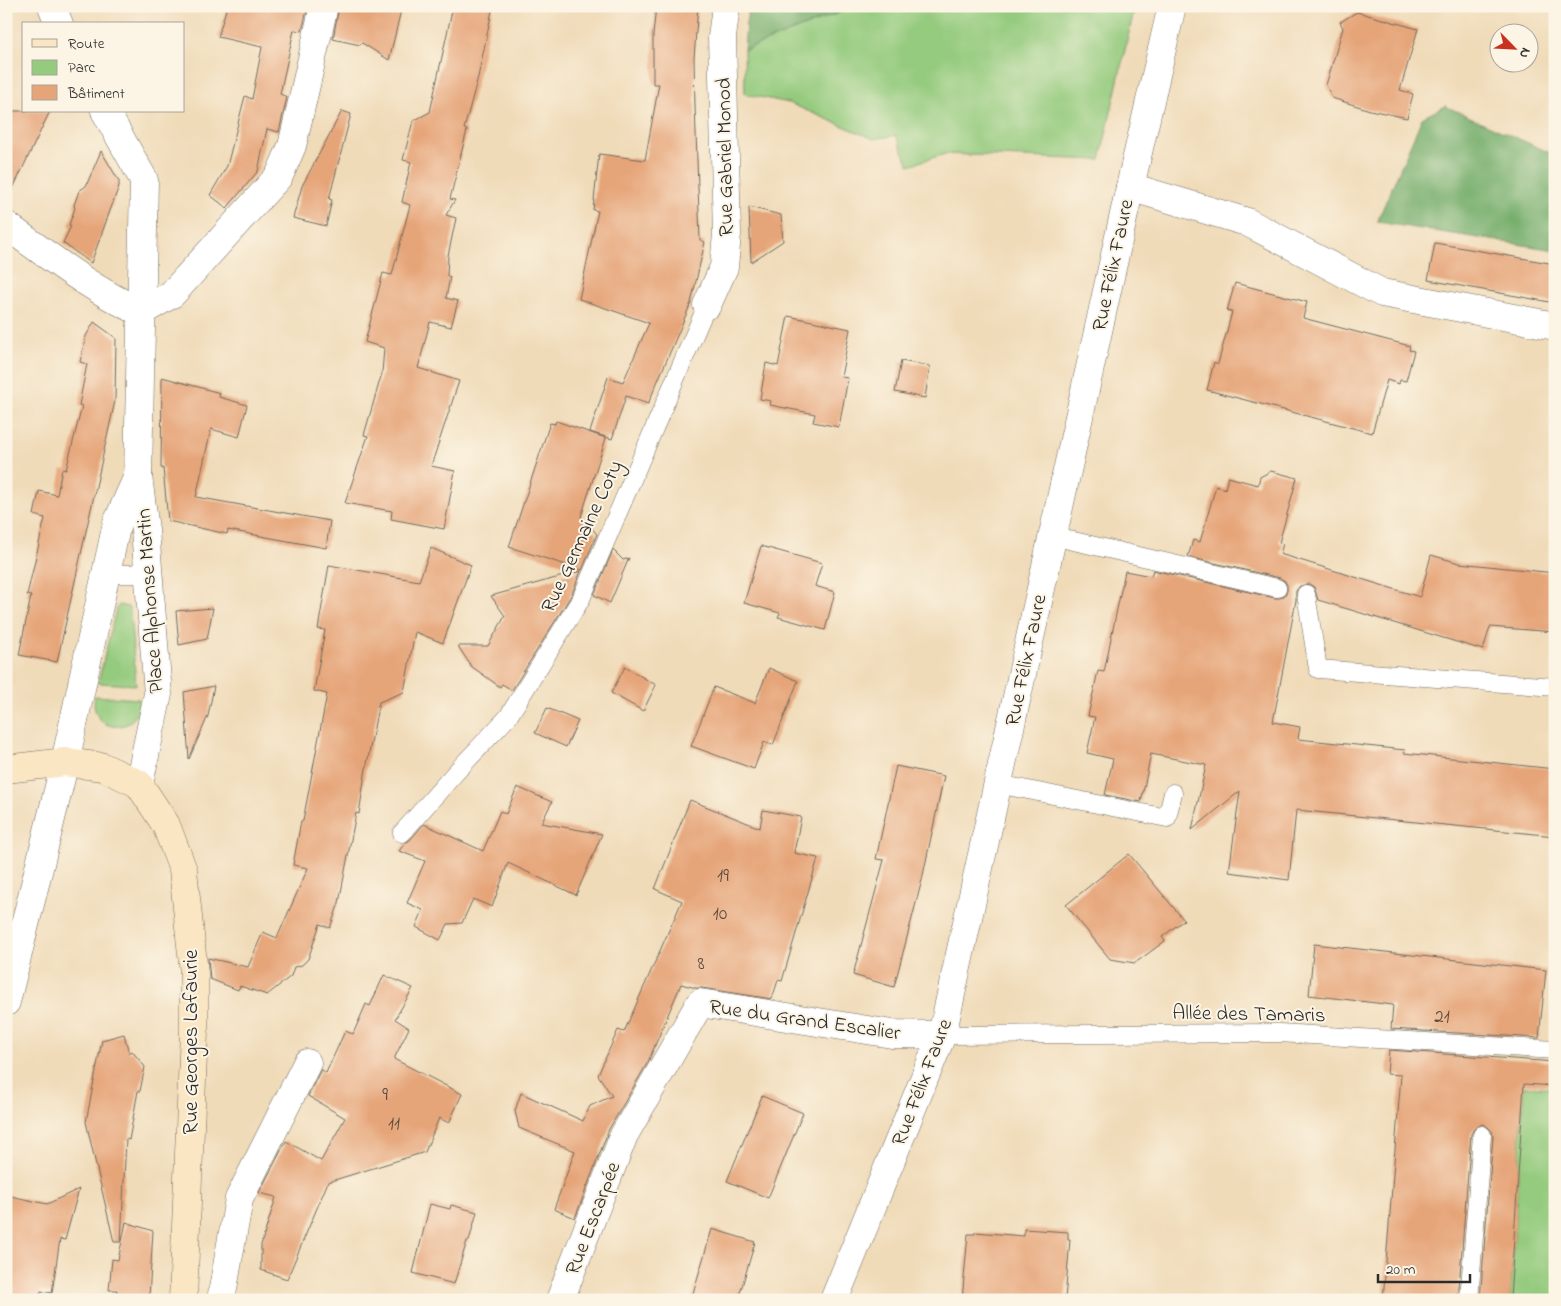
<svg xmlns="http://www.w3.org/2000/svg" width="1561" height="1306" font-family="'Indie Flower',sans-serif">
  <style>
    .green { fill: #94cb7e; stroke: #607b54 }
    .forest { fill: #77af6d; stroke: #516d4c }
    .building { fill: #e6a579 }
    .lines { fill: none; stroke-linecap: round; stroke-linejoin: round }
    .lane-casing { stroke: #70695d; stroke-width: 19 }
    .street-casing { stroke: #70695d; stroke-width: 29 }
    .secondary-casing { stroke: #70695d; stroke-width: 29 }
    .lane { stroke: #fff; stroke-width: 18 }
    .street { stroke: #fff; stroke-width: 28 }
    .secondary { stroke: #fbe6c3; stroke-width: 28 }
    .labels { text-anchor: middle; stroke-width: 4; stroke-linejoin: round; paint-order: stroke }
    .number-label { font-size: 19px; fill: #5a4a3e }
    .street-label { font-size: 21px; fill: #2b2b2b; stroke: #fcf5e5 }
  </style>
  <rect width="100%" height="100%" fill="#fcf5e5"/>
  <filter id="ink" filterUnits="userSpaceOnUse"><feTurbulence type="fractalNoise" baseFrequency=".02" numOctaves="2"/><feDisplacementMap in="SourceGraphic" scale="10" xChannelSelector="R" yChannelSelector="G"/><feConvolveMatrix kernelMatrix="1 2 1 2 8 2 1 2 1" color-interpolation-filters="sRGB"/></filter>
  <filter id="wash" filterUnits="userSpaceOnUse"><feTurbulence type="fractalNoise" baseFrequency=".0096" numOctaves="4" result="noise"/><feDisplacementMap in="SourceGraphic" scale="20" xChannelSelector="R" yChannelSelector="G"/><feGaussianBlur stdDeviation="1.12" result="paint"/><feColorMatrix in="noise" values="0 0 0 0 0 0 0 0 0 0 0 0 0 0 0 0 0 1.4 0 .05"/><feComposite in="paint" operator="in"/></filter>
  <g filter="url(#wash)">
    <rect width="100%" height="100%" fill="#f0dbb9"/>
    <!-- green -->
    <g class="green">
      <path d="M 856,6 L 1135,6 L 1100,160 L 945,154 L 909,165 L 896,135 L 874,139 L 789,103 L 745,94 L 744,50 Z"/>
      <path d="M 119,605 L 128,607 L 130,611 L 136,685 L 98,683 L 116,609 Z"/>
      <path d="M 95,696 L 139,699 C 140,739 87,733 95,696 Z"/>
      <path d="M 1524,1086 L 1555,1088 L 1555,1300 L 1510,1300 Z"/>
    </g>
    <!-- forest -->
    <g class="forest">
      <path d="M 749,6 L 856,6 L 744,50 L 746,23 Z"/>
      <path d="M 1445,106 L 1555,155 L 1555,250 L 1377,222 L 1422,118 Z"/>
    </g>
    <g id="blocks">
      <!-- building -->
      <g class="building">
        <path d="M 227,6 L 308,6 L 302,31 L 294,30 L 280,94 L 287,97 L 279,132 L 267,129 L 258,171 L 227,208 L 210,195 L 227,166 L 245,96 L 252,99 L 262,47 L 218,37 Z"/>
        <path d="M 339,6 L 402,6 L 389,60 L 362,43 L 360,45 L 333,39 Z"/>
        <path d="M 453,6 L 493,6 L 478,77 L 464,129 L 467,130 L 450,199 L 455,200 L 446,215 L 456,218 L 448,256 L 447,276 L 450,277 L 446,298 L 458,301 L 451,327 L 430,322 L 418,368 L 459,381 L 431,466 L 455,471 L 444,529 L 391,519 L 392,511 L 345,503 L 368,436 L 364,435 L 382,373 L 384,348 L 365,342 L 383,273 L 392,275 L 410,205 L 402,202 L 411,162 L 403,160 L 413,121 L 430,112 Z"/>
        <path d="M 656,6 L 698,6 L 694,58 L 695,106 L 700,240 L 705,242 L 691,303 L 648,404 L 626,396 L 612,439 L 590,432 L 608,377 L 623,382 L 649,323 L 579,299 L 598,211 L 593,210 L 599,154 L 645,160 L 659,84 L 653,84 L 653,35 Z"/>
        <path d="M 1357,12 L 1418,29 L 1400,90 L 1413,94 L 1407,118 L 1370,110 L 1332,98 L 1326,85 L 1343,28 L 1340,22 Z"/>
        <path d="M 6,111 L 50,111 L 6,203 Z"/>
        <path d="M 342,111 L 351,114 L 329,199 L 332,200 L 326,226 L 293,218 L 302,186 Z"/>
        <path d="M 101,151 L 119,181 L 119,186 L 91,263 L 63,243 L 71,226 L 69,225 L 75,208 L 74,205 L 79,191 L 86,186 Z"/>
        <path d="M 749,207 L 781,215 L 783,241 L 751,262 Z"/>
        <path d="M 1435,243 L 1555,264 L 1555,303 L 1428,280 Z"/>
        <path d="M 1235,283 L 1307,302 L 1303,318 L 1410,346 L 1409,350 L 1414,351 L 1406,381 L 1400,380 L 1399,384 L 1387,380 L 1372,433 L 1207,390 L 1214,362 L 1218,364 L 1232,312 L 1227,311 Z"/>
        <path d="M 788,316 L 850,329 L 841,377 L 848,378 L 839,427 L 813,422 L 815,414 L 770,405 L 771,401 L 760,399 L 766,363 L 778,366 Z"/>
        <path d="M 94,322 L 116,338 L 115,401 L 57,662 L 19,655 L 31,596 L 27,595 L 45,518 L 34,515 L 39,491 L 57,495 L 62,469 L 66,470 L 82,406 L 79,405 L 87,364 L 80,362 L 86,336 Z"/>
        <path d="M 901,361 L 930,366 L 925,398 L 895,392 Z"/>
        <path d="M 162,377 L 220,393 L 219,397 L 247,405 L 239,437 L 211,429 L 196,497 L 330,521 L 326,548 L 228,530 L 227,534 L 168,521 L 163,468 L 161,468 Z"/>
        <path d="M 556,421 L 606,438 L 581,517 L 597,534 L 582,570 L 509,547 L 550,423 L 555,424 Z"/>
        <path d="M 1271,471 L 1297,478 L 1279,543 L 1283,544 L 1280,554 L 1420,597 L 1431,555 L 1459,563 L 1555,573 L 1555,632 L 1490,627 L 1483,650 L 1318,600 L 1314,587 L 1309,584 L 1300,586 L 1296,591 L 1296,600 L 1273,722 L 1300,727 L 1298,739 L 1405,750 L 1404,753 L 1555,769 L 1555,836 L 1296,810 L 1289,880 L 1229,872 L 1240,791 L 1192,830 L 1206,765 L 1151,754 L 1141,802 L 1105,795 L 1113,759 L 1087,753 L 1095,717 L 1088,716 L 1098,671 L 1104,672 L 1125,571 L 1151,576 L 1153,570 L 1275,598 L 1280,598 L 1284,596 L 1287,591 L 1287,585 L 1285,581 L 1280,578 L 1188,557 L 1193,540 L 1200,542 L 1216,486 L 1225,489 L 1228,477 L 1258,485 L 1260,477 Z"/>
        <path d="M 761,546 L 822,563 L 815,586 L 835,592 L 825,630 L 778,617 L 780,613 L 744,603 Z"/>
        <path d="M 431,548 L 471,565 L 443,643 L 415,632 L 404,692 L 379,702 L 365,774 L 359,814 L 356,813 L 339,903 L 330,928 L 320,924 L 308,959 L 302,965 L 294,967 L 291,976 L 267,995 L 240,986 L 238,990 L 210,979 L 208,958 L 248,967 L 263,932 L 277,938 L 308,868 L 293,865 L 301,821 L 303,821 L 327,694 L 314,691 L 325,630 L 318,629 L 329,565 L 419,581 Z"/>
        <path d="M 613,550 L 623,560 L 629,558 L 610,603 L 594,595 Z"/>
        <path d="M 581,571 L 572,594 L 512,690 L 502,684 L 500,687 L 471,666 L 458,646 L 488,646 L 505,616 L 491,596 Z"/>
        <path d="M 213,608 L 207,639 L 179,645 L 176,611 Z"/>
        <path d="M 625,667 L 656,685 L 643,711 L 611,693 Z"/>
        <path d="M 769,668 L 798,681 L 773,745 L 764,742 L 754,769 L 691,746 L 714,687 L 755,703 Z"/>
        <path d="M 214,686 L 208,716 L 189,759 L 184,692 Z"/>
        <path d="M 547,708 L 578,721 L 566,747 L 535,733 Z"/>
        <path d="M 896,766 L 944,776 L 922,880 L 894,987 L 853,975 L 884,860 L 876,859 Z"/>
        <path d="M 517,787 L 552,802 L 541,823 L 602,834 L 576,895 L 508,863 L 492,907 L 473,899 L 462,923 L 448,924 L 440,940 L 416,927 L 423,910 L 407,903 L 425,861 L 399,851 L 405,843 L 410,840 L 424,824 L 483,851 L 500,811 L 506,814 Z"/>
        <path d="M 690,800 L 760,828 L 763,810 L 801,817 L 794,853 L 818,858 L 782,981 L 778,980 L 772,999 L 702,988 L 696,988 L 681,984 L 648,1062 L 609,1129 L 575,1218 L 554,1209 L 575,1151 L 519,1128 L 515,1111 L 521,1093 L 583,1121 L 590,1106 L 612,1096 L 598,1075 L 618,1030 L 624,1032 L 682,901 L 655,889 Z"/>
        <path d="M 1129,854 L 1184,920 L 1162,937 L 1165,941 L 1135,963 L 1110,959 L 1066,905 Z"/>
        <path d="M 1314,944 L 1546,970 L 1539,1038 L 1391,1029 L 1393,1005 L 1309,995 Z"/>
        <path d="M 384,975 L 413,988 L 395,1019 L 409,1028 L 394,1059 L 462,1094 L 449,1123 L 439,1118 L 425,1152 L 328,1182 L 287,1279 L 261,1270 L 261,1245 L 276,1197 L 259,1193 L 286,1141 L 321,1161 L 345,1118 L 308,1096 L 321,1069 L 326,1073 L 345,1031 L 353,1034 L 366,1004 L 370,1006 Z"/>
        <path d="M 124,1034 L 129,1053 L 132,1051 L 145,1067 L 140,1091 L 138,1091 L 129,1140 L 126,1139 L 121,1242 L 114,1242 L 86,1122 L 102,1040 Z"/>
        <path d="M 1389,1050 L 1555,1062 L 1555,1086 L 1524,1084 L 1510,1300 L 1480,1300 L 1493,1136 L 1492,1131 L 1488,1127 L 1482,1124 L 1474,1129 L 1471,1134 L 1458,1300 L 1383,1300 L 1401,1075 L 1387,1074 Z"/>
        <path d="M 762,1096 L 803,1113 L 768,1198 L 727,1181 Z"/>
        <path d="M 79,1189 L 65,1240 L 60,1239 L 52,1293 L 41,1291 L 39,1300 L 6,1300 L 6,1195 L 47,1204 Z"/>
        <path d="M 430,1204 L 450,1209 L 451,1205 L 477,1212 L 469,1241 L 467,1241 L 454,1284 L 413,1273 Z"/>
        <path d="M 126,1222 L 153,1231 L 149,1298 L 117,1297 L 117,1290 L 109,1290 L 112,1259 L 118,1260 Z"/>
        <path d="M 712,1229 L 755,1242 L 738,1300 L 691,1300 Z"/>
        <path d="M 1024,1229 L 1068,1232 L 1068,1239 L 1070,1239 L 1065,1300 L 962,1300 L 968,1234 L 975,1234 L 975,1232 L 1024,1236 Z"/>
      </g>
    </g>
  </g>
  <g filter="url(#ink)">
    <use href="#blocks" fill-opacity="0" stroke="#70695d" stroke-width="1"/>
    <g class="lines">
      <!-- lane casing -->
      <g class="lane-casing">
        <g id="lane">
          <path d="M 1052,536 L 1277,588"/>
          <path d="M 106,574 L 149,574"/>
          <path d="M 1306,594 L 1318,669 L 1555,687"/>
          <path d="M 998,784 L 1167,818 L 1173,793"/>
          <path d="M 402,833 L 456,772 L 508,717 L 581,599 L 707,305"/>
          <path d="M 942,1035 L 1279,1033 L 1555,1050"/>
          <path d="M 1469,1300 L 1482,1135"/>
        </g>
      </g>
      <!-- street casing -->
      <g class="street-casing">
        <g id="street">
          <path d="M 52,6 L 59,24"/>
          <path d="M 105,111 L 144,180 L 138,476 L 145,530 L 158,694 L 139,784"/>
          <path d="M 1130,187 L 1247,222 L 1382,293 L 1555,326"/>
          <path d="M 6,225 C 50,257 92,290 141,312"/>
          <path d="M 707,305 L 724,267 L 727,234 L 722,37 L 726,6"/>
          <path d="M 141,312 L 172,294 L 279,176 L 292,146 L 324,6"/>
          <path d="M 6,1002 L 65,762 L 117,523 L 138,476"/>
          <path d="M 221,1300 L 239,1199 L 307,1063"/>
          <path d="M 560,1300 L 624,1135 L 700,1003 L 892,1034 L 942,1035"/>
          <path d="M 834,1300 L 942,1035 L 1130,187 L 1172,6"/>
        </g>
      </g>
      <!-- secondary casing -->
      <g class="secondary-casing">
        <path id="secondary" d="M 6,769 L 65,762 L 103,767 L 139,784 L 166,825 L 183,870 L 194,973 L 194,1031 L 183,1300"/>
      </g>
      <!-- lane -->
      <use href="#lane" class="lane"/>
      <!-- street -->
      <use href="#street" class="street"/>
      <!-- secondary -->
      <use href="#secondary" class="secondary"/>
    </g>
  </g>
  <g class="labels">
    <!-- number labels -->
    <g class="number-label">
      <text x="723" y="881">19</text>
      <text x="720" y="919">10</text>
      <text x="701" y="969">8</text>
      <text x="1442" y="1022">21</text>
      <text x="385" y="1100">9</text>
      <text x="394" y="1129">11</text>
    </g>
    <!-- street labels -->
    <g class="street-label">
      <text transform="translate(724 157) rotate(-91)" y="7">Rue Gabriel Monod</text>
      <text transform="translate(1112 265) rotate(-78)" y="7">Rue Félix Faure</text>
      <text transform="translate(581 536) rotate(-65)" y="7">Rue Germaine Coty</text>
      <text transform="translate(149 601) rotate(-94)" y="7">Place Alphonse Martin</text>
      <text transform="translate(1025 660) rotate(-78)" y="7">Rue Félix Faure</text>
      <text transform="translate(1249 1013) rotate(1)" y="7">Allée des Tamaris</text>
      <text transform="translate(805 1019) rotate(8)" y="7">Rue du Grand Escalier</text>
      <text transform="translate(190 1042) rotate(-90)" y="7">Rue Georges Lafaurie</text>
      <text transform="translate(921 1082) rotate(-69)" y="7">Rue Félix Faure</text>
      <text transform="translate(592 1218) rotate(-69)" y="7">Rue Escarpée</text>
    </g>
  </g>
  <!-- margin -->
  <rect width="1561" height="1306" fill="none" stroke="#fcf5e5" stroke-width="25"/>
  <!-- legend -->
  <rect x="22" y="22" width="162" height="90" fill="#fcf5e5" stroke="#a8a49b"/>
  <rect x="32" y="39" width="25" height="8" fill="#fbe6c3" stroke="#a8a49b"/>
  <text x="68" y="48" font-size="15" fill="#2b2b2b">Route</text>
  <rect x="32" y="60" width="25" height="15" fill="#94cb7e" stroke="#a8a49b"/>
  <text x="68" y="72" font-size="15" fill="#2b2b2b">Parc</text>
  <rect x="32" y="85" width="25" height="15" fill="#e6a579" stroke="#a8a49b"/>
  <text x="68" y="98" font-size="15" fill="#2b2b2b">Bâtiment</text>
  <!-- north arrow -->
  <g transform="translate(1514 48) rotate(114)"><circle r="24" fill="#fcf5e5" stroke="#a8a49b"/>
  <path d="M0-4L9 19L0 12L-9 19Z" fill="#c8321e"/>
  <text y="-8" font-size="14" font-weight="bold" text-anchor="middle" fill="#2b2b2b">N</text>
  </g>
  <!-- scale -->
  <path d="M1378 1274v8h92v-8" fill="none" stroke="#2b2b2b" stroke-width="2.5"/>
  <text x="1386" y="1274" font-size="15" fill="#2b2b2b" stroke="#fcf5e5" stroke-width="4" paint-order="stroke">20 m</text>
</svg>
